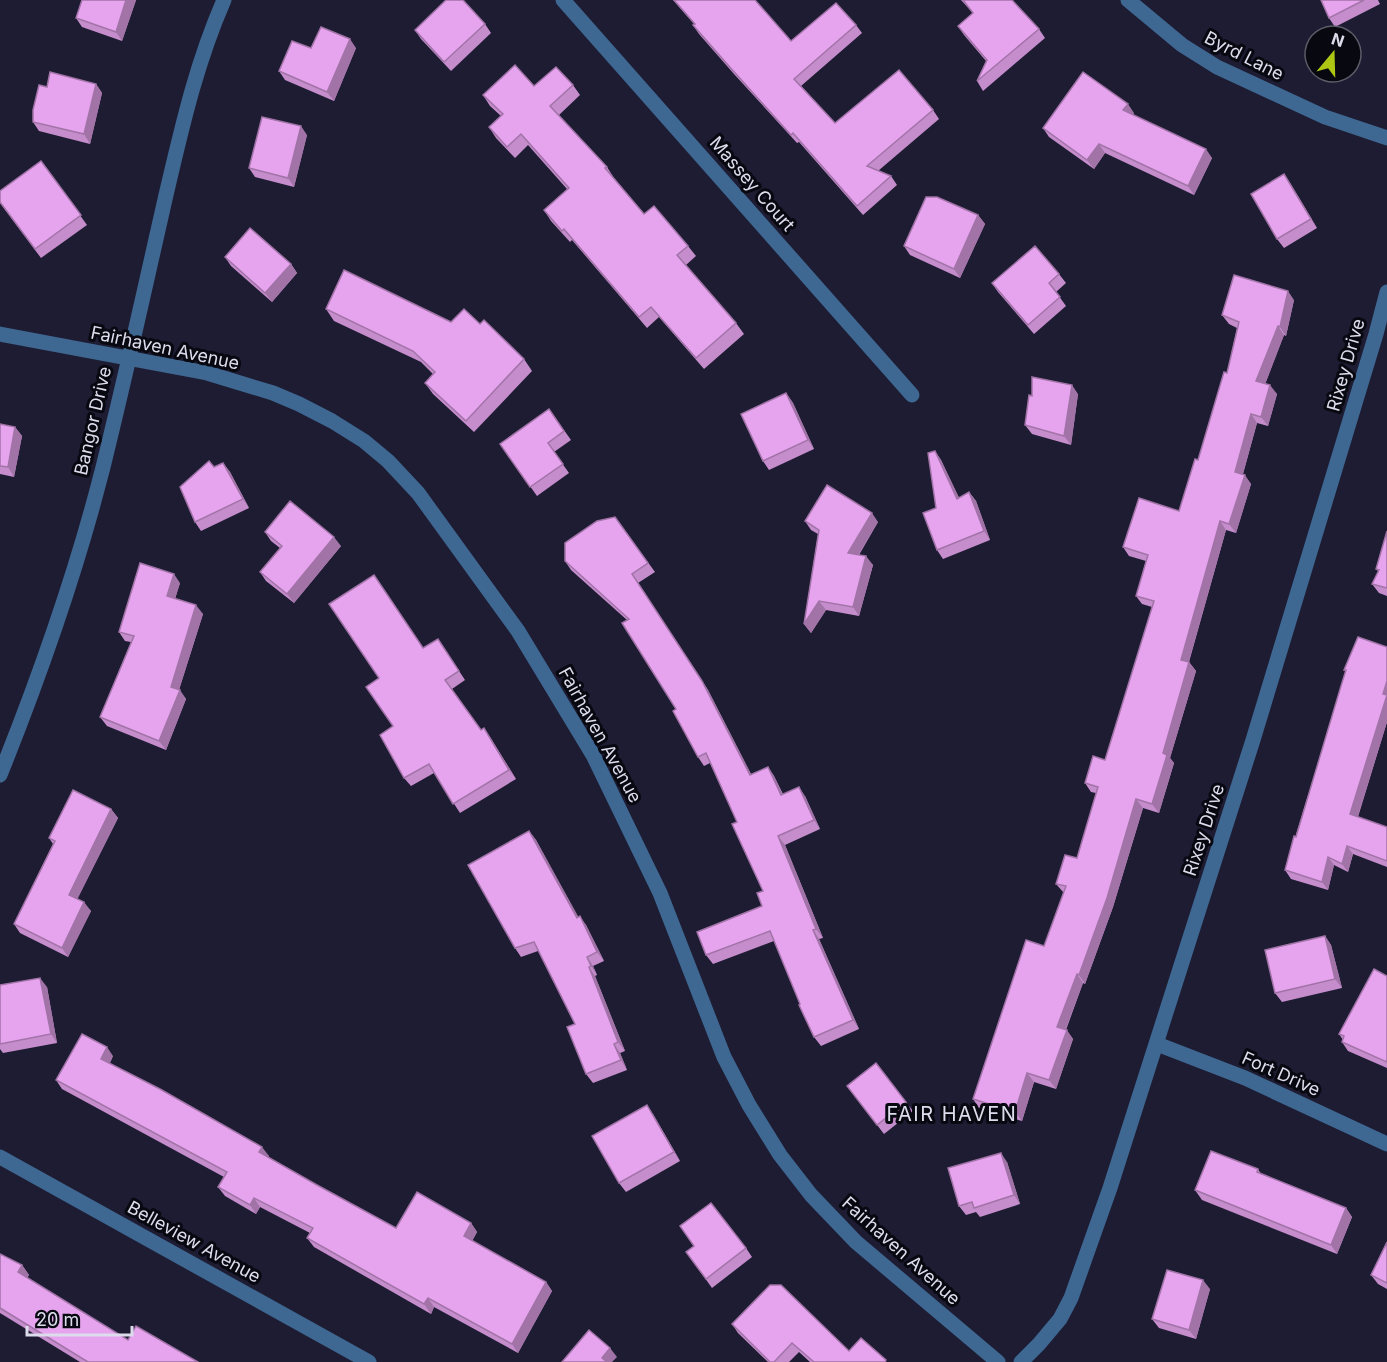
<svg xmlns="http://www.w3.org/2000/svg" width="1387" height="1362" font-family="Inter,sans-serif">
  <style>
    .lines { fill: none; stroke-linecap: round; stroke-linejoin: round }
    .minor { stroke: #3e6792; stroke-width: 15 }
    .wall { fill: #c68dcd }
    .shaded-wall { fill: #a173a7 }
    .building { fill: #e6a4ee; stroke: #a173a7; stroke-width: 1.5 }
    .labels { text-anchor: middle; stroke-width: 6; stroke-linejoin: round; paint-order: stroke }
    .street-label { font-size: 18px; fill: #dddcec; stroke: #080811 }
    .neighbourhood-label { font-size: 20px; letter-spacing: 1.5px; fill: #dddcec; stroke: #080811 }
  </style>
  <rect width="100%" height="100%" fill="#1d1c32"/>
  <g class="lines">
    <!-- minor -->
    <g class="minor">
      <path d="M 563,0 L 912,395"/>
      <path d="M 1128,0 L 1182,45 L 1217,67 L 1325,117 L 1387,138"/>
      <path d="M 0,334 L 207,373 L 273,393 L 299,404 L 332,421 L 364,441 L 388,461 L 418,493 L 518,631 L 593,755 L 660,893 L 724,1057 L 749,1105 L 780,1155 L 811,1195 L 856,1242 L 998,1362"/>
      <path d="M 0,775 C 45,663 85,548 112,430 C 131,352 148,274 166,195 C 182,127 196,64 224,0"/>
      <path d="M 1157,1044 L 1245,1078 L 1387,1144"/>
      <path d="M 0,1157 L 369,1362"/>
      <path d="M 1021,1362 L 1039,1344 L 1060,1319 L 1071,1298 L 1110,1188 L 1253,740 L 1376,334 L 1387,292"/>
    </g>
  </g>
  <!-- wall -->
  <g class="wall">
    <path d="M 82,0 L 136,0 L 122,41 L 82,27 L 76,18 Z"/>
    <path d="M 673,0 L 755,0 L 791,41 L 856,25 L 862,33 L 801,86 L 835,123 L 933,110 L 939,119 L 878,171 L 891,176 L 897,185 L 863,215 L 799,142 L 797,143 L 734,74 L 699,34 L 693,25 L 694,24 Z"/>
    <path d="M 961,0 L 1012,0 L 1039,29 L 1045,38 L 983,91 L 977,81 L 986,61 L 964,35 L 958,26 L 973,13 Z"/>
    <path d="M 1321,0 L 1378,0 L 1380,4 L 1335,27 L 1329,18 Z"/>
    <path d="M 485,24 L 491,33 L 451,71 L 421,39 L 415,30 Z"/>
    <path d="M 311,48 L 356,48 L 334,101 L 285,80 L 279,71 Z"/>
    <path d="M 96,84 L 102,93 L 90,144 L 39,131 L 33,122 L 47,87 Z"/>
    <path d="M 573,85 L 580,95 L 559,115 L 607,167 L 614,178 L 644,214 L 688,246 L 696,256 L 686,265 L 736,323 L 744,334 L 704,369 L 659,317 L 647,328 L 572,240 L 570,242 L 551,221 L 544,210 L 567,189 L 528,145 L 515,158 L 496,138 L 489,127 L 501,116 L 490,106 L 483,95 L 534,86 Z"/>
    <path d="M 1134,113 L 1133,115 L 1212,158 L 1194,195 L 1105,153 L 1094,169 L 1049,137 L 1043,128 Z"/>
    <path d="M 307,135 L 294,187 L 255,177 L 249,168 Z"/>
    <path d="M 41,161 L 87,225 L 41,258 L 0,203 Z"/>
    <path d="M 1290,183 L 1317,228 L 1284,248 L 1277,239 Z"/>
    <path d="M 978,215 L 985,224 L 960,278 L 910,255 L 904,246 Z"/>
    <path d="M 225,257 L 291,264 L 297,273 L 272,302 L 231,266 Z"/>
    <path d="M 1059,274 L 1066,283 L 1056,292 L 1066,306 L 1034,334 L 998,292 L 992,283 Z"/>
    <path d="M 1294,300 L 1286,336 L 1284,335 L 1265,384 L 1277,394 L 1268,426 L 1257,423 L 1243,474 L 1251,484 L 1236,533 L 1226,530 L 1189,662 L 1196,671 L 1170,758 L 1174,763 L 1159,813 L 1143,808 L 1113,907 L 1085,984 L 1083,983 L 1066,1030 L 1073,1039 L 1056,1089 L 1034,1082 L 1022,1121 L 979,1108 L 973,1099 L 1044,946 L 1064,893 L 1056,884 L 1077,858 L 1096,793 L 1091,792 L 1085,783 L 1105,760 L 1152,607 L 1142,604 L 1136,596 L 1146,561 L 1129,556 L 1123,547 L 1179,511 L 1198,460 L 1227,373 L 1237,328 L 1229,324 L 1222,315 Z"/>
    <path d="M 326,309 L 480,324 L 524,359 L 532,371 L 474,432 L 433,394 L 425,383 L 433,374 L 421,362 L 334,321 Z"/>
    <path d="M 786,393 L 793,403 L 814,449 L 769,470 L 763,461 Z"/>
    <path d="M 1078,394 L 1071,445 L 1032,434 L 1025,425 Z"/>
    <path d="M 549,409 L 571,440 L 554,452 L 569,473 L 537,496 L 500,444 Z"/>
    <path d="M 0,424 L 15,427 L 22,436 L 14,477 L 0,474 Z"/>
    <path d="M 935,451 L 941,460 L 959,498 L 969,492 L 976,501 L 990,540 L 943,559 L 937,550 Z"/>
    <path d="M 223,463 L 230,472 L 249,508 L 201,531 L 195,522 L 214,467 Z"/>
    <path d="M 615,517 L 655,572 L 638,583 L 708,690 L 751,774 L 768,767 L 774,776 L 783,794 L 805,796 L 820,829 L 785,845 L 823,938 L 819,939 L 859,1029 L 821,1046 L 814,1037 L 774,941 L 713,964 L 706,955 L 762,906 L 763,891 L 737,822 L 710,763 L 704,766 L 698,757 L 676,709 L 627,620 L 571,570 L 565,561 Z"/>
    <path d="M 805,521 L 878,522 L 859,555 L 873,565 L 859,616 L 826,610 L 811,633 L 804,624 L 818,534 L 811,530 Z"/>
    <path d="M 1387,531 L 1387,596 L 1379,593 L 1372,584 L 1378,571 L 1376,569 Z"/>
    <path d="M 265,532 L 341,546 L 294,603 L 266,581 L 260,572 L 280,548 L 271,541 Z"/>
    <path d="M 180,583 L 175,599 L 203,614 L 179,690 L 186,699 L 166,750 L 107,726 L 100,717 L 131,642 L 125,641 L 119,632 Z"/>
    <path d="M 438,639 L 465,680 L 452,689 L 481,730 L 490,737 L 516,779 L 460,813 L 434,773 L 411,786 L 404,778 L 393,726 L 379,678 Z"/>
    <path d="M 1387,647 L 1387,722 L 1358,817 L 1387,827 L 1387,867 L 1353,854 L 1348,872 L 1334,865 L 1328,890 L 1291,879 L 1285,870 L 1346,672 L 1344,670 Z"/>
    <path d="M 111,809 L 118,818 L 77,899 L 91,911 L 68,957 L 20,933 L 14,924 L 53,844 L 49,838 Z"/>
    <path d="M 529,831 L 536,840 L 578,917 L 586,925 L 604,961 L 593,966 L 597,975 L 595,976 L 625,1051 L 620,1053 L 627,1070 L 593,1083 L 586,1074 L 575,1024 L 538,951 L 521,957 L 515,948 Z"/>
    <path d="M 1325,936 L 1331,945 L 1342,988 L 1282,1002 L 1275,993 Z"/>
    <path d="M 1387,976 L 1387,1068 L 1348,1051 L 1342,1042 L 1343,1040 L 1339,1034 Z"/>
    <path d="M 0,985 L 47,987 L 57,1043 L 3,1053 L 0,1049 Z"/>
    <path d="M 113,1056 L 110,1063 L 269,1156 L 268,1157 L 317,1185 L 396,1228 L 471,1223 L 477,1232 L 472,1241 L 546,1282 L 552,1291 L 518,1353 L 434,1307 L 431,1314 L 314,1247 L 307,1238 L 310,1233 L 260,1207 L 256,1214 L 225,1196 L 218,1187 L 224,1177 L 62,1089 L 56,1080 Z"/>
    <path d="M 847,1086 L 906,1102 L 913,1111 L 884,1134 Z"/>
    <path d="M 653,1114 L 680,1161 L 626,1192 L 619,1183 Z"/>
    <path d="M 1007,1162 L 1020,1204 L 980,1217 L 976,1212 L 966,1215 L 959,1206 Z"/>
    <path d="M 1258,1169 L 1261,1174 L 1346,1208 L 1352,1217 L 1337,1254 L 1202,1200 L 1195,1190 Z"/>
    <path d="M 1387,1242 L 1387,1289 L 1378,1284 L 1371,1275 Z"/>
    <path d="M 746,1248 L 752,1257 L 712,1288 L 686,1252 Z"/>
    <path d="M 0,1254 L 22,1265 L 29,1275 L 27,1278 L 128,1340 L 198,1362 L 80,1362 L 0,1313 Z"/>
    <path d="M 1210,1289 L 1196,1339 L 1159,1328 L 1152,1319 Z"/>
    <path d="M 732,1324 L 849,1351 L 887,1362 L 810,1362 L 799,1352 L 789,1362 L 768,1362 L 738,1333 Z"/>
  </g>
  <!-- shaded-wall -->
  <g class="shaded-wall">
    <path d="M 126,0 L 136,0 L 122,41 L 116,32 Z"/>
    <path d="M 350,39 L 356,48 L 334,101 L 327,92 Z"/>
    <path d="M 96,84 L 102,93 L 90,144 L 84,134 Z"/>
    <path d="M 1128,104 L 1134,113 L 1130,119 L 1123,110 Z"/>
    <path d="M 301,126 L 307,135 L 294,187 L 288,178 Z"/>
    <path d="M 1099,144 L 1105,153 L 1094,169 L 1087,160 Z"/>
    <path d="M 1206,149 L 1212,158 L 1194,195 L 1188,186 Z"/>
    <path d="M 1284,174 L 1290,183 L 1317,228 L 1311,219 Z"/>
    <path d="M 978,215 L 985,224 L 960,278 L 954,269 Z"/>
    <path d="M 291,264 L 297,273 L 272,302 L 265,293 Z"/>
    <path d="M 1288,291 L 1294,300 L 1286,336 L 1280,327 Z"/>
    <path d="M 1278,326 L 1284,335 L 1263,390 L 1256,381 Z"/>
    <path d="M 1072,385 L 1078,394 L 1071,445 L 1064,436 Z"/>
    <path d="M 1270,385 L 1277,394 L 1268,426 L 1261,417 Z"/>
    <path d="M 786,393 L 793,403 L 814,449 L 808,440 Z"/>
    <path d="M 1251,414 L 1257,423 L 1241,481 L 1235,472 Z"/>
    <path d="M 15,427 L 22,436 L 14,477 L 8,467 Z"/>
    <path d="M 935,451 L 941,460 L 964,508 L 957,499 Z"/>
    <path d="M 223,463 L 230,472 L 249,508 L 243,499 Z"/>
    <path d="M 1245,475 L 1251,484 L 1236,533 L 1229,524 Z"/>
    <path d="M 969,492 L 976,501 L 990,540 L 984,531 Z"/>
    <path d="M 872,513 L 878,522 L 854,562 L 848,553 Z"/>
    <path d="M 1220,521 L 1226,530 L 1187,668 L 1181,660 Z"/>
    <path d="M 334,537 L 341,546 L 294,603 L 287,594 Z"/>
    <path d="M 866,556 L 873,565 L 859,616 L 853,607 Z"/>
    <path d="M 174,574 L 180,583 L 173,605 L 167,596 Z"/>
    <path d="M 638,583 L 708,690 L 756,784 L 750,775 Z"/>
    <path d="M 819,601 L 826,610 L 811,633 L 804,624 Z"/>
    <path d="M 196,605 L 203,614 L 177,696 L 171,687 Z"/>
    <path d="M 1189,662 L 1196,671 L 1170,758 L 1174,763 L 1159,813 L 1152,804 L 1163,753 Z"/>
    <path d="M 1387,681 L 1387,722 L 1356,822 L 1350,814 Z"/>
    <path d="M 180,690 L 186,699 L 166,750 L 159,741 Z"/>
    <path d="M 484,728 L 490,737 L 516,779 L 509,770 Z"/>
    <path d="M 768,767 L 774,776 L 787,804 L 781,795 Z"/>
    <path d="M 799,787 L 805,796 L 820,829 L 814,820 Z"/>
    <path d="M 1136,799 L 1143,808 L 1113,907 L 1085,984 L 1079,975 Z"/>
    <path d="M 111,809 L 118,818 L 75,904 L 69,895 Z"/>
    <path d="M 529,831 L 536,840 L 584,927 L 577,918 Z"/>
    <path d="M 778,836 L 785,845 L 823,938 L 816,929 Z"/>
    <path d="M 1347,846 L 1353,854 L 1348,872 L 1342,864 Z"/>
    <path d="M 1328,857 L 1334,865 L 1328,890 L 1322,882 Z"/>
    <path d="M 84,902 L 91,911 L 68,957 L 62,948 Z"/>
    <path d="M 580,916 L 586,925 L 604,961 L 597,952 Z"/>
    <path d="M 813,930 L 819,939 L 859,1029 L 853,1020 Z"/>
    <path d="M 1325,936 L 1331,945 L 1342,988 L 1335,979 Z"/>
    <path d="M 587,957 L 593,966 L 597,975 L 591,966 Z"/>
    <path d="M 589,967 L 595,976 L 625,1051 L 618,1042 Z"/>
    <path d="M 1077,974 L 1083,983 L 1063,1036 L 1057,1027 Z"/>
    <path d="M 40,978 L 47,987 L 57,1043 L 51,1034 Z"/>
    <path d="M 1067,1030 L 1073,1039 L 1056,1089 L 1049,1080 Z"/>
    <path d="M 614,1044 L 620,1053 L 627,1070 L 621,1060 Z"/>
    <path d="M 107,1047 L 113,1056 L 107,1068 L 101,1059 Z"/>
    <path d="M 1027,1073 L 1034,1082 L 1022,1121 L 1015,1112 Z"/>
    <path d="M 647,1105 L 653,1114 L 680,1161 L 674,1152 Z"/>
    <path d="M 262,1147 L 269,1156 L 266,1161 L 259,1152 Z"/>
    <path d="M 1001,1153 L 1007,1162 L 1020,1204 L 1014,1195 Z"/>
    <path d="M 254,1198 L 260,1207 L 256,1214 L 250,1205 Z"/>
    <path d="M 1346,1208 L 1352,1217 L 1337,1254 L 1331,1245 Z"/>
    <path d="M 471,1223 L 477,1232 L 470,1245 L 464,1236 Z"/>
    <path d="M 22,1265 L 29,1275 L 24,1282 L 18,1272 Z"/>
    <path d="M 1203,1280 L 1210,1289 L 1196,1339 L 1189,1330 Z"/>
    <path d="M 546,1282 L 552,1291 L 518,1353 L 512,1344 Z"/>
    <path d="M 428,1298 L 434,1307 L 431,1314 L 424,1304 Z"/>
    <path d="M 610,1348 L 617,1357 L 612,1362 L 605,1362 L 602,1358 Z"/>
  </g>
  <!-- building -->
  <g class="building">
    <path d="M 82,0 L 126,0 L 116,32 L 76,18 Z"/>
    <path d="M 446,0 L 463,0 L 485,24 L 444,62 L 415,30 Z"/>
    <path d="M 674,0 L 755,0 L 791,41 L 836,3 L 856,25 L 794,79 L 835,123 L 899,70 L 933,110 L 867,166 L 891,176 L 857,206 L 793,133 L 791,135 L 728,65 L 693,25 L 695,24 Z"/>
    <path d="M 963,0 L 1012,0 L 1039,29 L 977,81 L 987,60 L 958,26 L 973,13 Z"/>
    <path d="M 1321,0 L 1364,0 L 1329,18 Z"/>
    <path d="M 321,27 L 350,39 L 327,92 L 279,71 L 292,41 L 311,48 Z"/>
    <path d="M 515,65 L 534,86 L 556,67 L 573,85 L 550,106 L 607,167 L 605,168 L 644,214 L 654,206 L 688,246 L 677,255 L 736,323 L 696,358 L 651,307 L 639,317 L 564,229 L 562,231 L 544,210 L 569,188 L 521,134 L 507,147 L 489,127 L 503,114 L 483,95 Z"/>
    <path d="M 50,72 L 96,84 L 84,134 L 33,122 L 33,110 L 39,85 L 47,87 Z"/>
    <path d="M 1083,72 L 1128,104 L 1123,110 L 1206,149 L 1188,186 L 1099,144 L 1087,160 L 1043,128 Z"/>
    <path d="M 262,117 L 301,126 L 288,178 L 249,168 Z"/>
    <path d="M 41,161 L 81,215 L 35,249 L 0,202 L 0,191 Z"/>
    <path d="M 1284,174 L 1311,219 L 1277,239 L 1251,194 Z"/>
    <path d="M 926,197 L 937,197 L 978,215 L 954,269 L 904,246 Z"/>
    <path d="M 250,228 L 291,264 L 265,293 L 225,257 Z"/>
    <path d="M 1035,246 L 1059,274 L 1049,283 L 1060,297 L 1028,325 L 992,283 Z"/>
    <path d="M 344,270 L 451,322 L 464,309 L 480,324 L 484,320 L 524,359 L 466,421 L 425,383 L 435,372 L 413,351 L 326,309 Z"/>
    <path d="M 1234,275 L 1288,291 L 1280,327 L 1278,326 L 1256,381 L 1270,385 L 1261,417 L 1251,414 L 1235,472 L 1245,475 L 1229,524 L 1220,521 L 1181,660 L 1189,662 L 1163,753 L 1167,755 L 1152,804 L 1136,799 L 1107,898 L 1079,975 L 1077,974 L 1057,1027 L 1067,1030 L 1049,1080 L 1027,1073 L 1015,1112 L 973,1099 L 1026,940 L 1044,946 L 1066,886 L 1056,884 L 1065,855 L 1077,858 L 1098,787 L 1085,783 L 1093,756 L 1105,760 L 1154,601 L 1136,596 L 1148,555 L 1123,547 L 1139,498 L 1179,511 L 1195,459 L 1198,460 L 1224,372 L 1227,373 L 1239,322 L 1222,315 Z"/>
    <path d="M 1032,377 L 1072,385 L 1064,436 L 1025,425 L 1029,395 L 1032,396 Z"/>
    <path d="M 786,393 L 808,440 L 763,461 L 741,414 Z"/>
    <path d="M 549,409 L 564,431 L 548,443 L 563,464 L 530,487 L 500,444 Z"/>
    <path d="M 0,424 L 15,427 L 8,467 L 0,466 Z"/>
    <path d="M 935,451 L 957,499 L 969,492 L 984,531 L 937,550 L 923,513 L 936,508 L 928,453 Z"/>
    <path d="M 209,461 L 214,467 L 223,463 L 243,499 L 195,522 L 180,487 Z"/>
    <path d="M 827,485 L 872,513 L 848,553 L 866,556 L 853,607 L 819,601 L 804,624 L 819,530 L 805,521 Z"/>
    <path d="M 290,501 L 334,537 L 287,594 L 260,572 L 282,546 L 265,532 Z"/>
    <path d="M 615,517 L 648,563 L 632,574 L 702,681 L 750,775 L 768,767 L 781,795 L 799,787 L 814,820 L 778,836 L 816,929 L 813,930 L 853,1020 L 814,1037 L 799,1005 L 800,1004 L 770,931 L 706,955 L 697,932 L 762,906 L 757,893 L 763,891 L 732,824 L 737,822 L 706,753 L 698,757 L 673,711 L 676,709 L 622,623 L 629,619 L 565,561 L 565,543 L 597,521 Z"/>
    <path d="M 1387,531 L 1387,588 L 1372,584 L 1379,570 L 1376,569 Z"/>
    <path d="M 140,563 L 174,574 L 167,596 L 196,605 L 171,687 L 180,690 L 159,741 L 100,717 L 134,636 L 119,632 Z"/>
    <path d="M 374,575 L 423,648 L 438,639 L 459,671 L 445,680 L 481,730 L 484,728 L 509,770 L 453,804 L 429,764 L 404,778 L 380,735 L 393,726 L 366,687 L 379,678 L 329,604 Z"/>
    <path d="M 1358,637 L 1387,647 L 1387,681 L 1383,694 L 1387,695 L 1350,814 L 1387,827 L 1387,861 L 1347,846 L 1342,864 L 1328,857 L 1322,882 L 1285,870 L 1294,836 L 1296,837 L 1341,686 L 1346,670 L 1344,670 Z"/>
    <path d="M 73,790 L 111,809 L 69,895 L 84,902 L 62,948 L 14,924 L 55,841 L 49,838 Z"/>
    <path d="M 529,831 L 577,918 L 580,916 L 597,952 L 587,957 L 591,966 L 589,967 L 618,1042 L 614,1044 L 621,1060 L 586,1074 L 567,1027 L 575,1024 L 534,942 L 515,948 L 468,865 Z"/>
    <path d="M 1325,936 L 1335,979 L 1275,993 L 1265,950 Z"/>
    <path d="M 1374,969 L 1387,976 L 1387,1062 L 1342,1042 L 1344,1036 L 1339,1034 Z"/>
    <path d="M 40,978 L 51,1034 L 0,1044 L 0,985 Z"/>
    <path d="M 82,1034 L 107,1047 L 101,1059 L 160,1089 L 262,1147 L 259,1152 L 317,1185 L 396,1228 L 417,1192 L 471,1223 L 464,1236 L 546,1282 L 512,1344 L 428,1298 L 424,1304 L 307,1238 L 313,1228 L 254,1198 L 250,1205 L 218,1187 L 227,1172 L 56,1080 Z"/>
    <path d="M 876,1063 L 906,1102 L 877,1125 L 847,1086 Z"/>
    <path d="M 647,1105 L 674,1152 L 619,1183 L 592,1136 Z"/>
    <path d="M 1211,1151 L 1258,1169 L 1257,1172 L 1346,1208 L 1331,1245 L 1195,1190 Z"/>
    <path d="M 1001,1153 L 1014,1195 L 974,1208 L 972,1202 L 959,1206 L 948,1168 Z"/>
    <path d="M 711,1203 L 746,1248 L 706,1279 L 686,1252 L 694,1246 L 680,1226 Z"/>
    <path d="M 1387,1242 L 1387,1283 L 1371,1275 Z"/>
    <path d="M 0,1254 L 22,1265 L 18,1272 L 128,1340 L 136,1326 L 198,1362 L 88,1362 L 0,1308 Z"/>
    <path d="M 1167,1270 L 1203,1280 L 1189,1330 L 1152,1319 Z"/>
    <path d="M 770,1285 L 781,1285 L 849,1351 L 861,1338 L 886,1360 L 885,1362 L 814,1362 L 792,1343 L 774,1362 L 770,1362 L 732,1324 Z"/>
    <path d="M 589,1330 L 610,1348 L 602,1358 L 607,1362 L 562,1362 Z"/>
  </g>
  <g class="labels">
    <!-- street labels -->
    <g class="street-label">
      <text transform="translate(1244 56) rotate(27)" y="6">Byrd Lane</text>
      <text transform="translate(752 184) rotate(49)" y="6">Massey Court</text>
      <text transform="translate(165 348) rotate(12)" y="6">Fairhaven Avenue</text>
      <text transform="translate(1346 365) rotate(-74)" y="6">Rixey Drive</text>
      <text transform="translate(93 421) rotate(-77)" y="6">Bangor Drive</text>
      <text transform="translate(600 735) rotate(61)" y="6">Fairhaven Avenue</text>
      <text transform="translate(1204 830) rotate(-72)" y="6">Rixey Drive</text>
      <text transform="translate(1281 1074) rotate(24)" y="6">Fort Drive</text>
      <text transform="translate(194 1242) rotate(29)" y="6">Belleview Avenue</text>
      <text transform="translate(901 1251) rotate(42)" y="6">Fairhaven Avenue</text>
    </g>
    <!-- neighbourhood labels -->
    <g class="neighbourhood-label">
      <text x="952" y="1121">FAIR HAVEN</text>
    </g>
  </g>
  <!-- north arrow -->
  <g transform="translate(1333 54) rotate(19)"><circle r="28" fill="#080811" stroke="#5d5d69" stroke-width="1.5"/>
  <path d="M0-4.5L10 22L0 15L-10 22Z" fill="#acc613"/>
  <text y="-9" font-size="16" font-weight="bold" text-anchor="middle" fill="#dddcec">N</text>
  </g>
  <!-- scale -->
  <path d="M27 1326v9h105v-9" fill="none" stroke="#dddcec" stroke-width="3"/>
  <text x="36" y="1326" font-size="18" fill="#dddcec" stroke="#080811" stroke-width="4.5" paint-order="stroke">20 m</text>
</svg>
